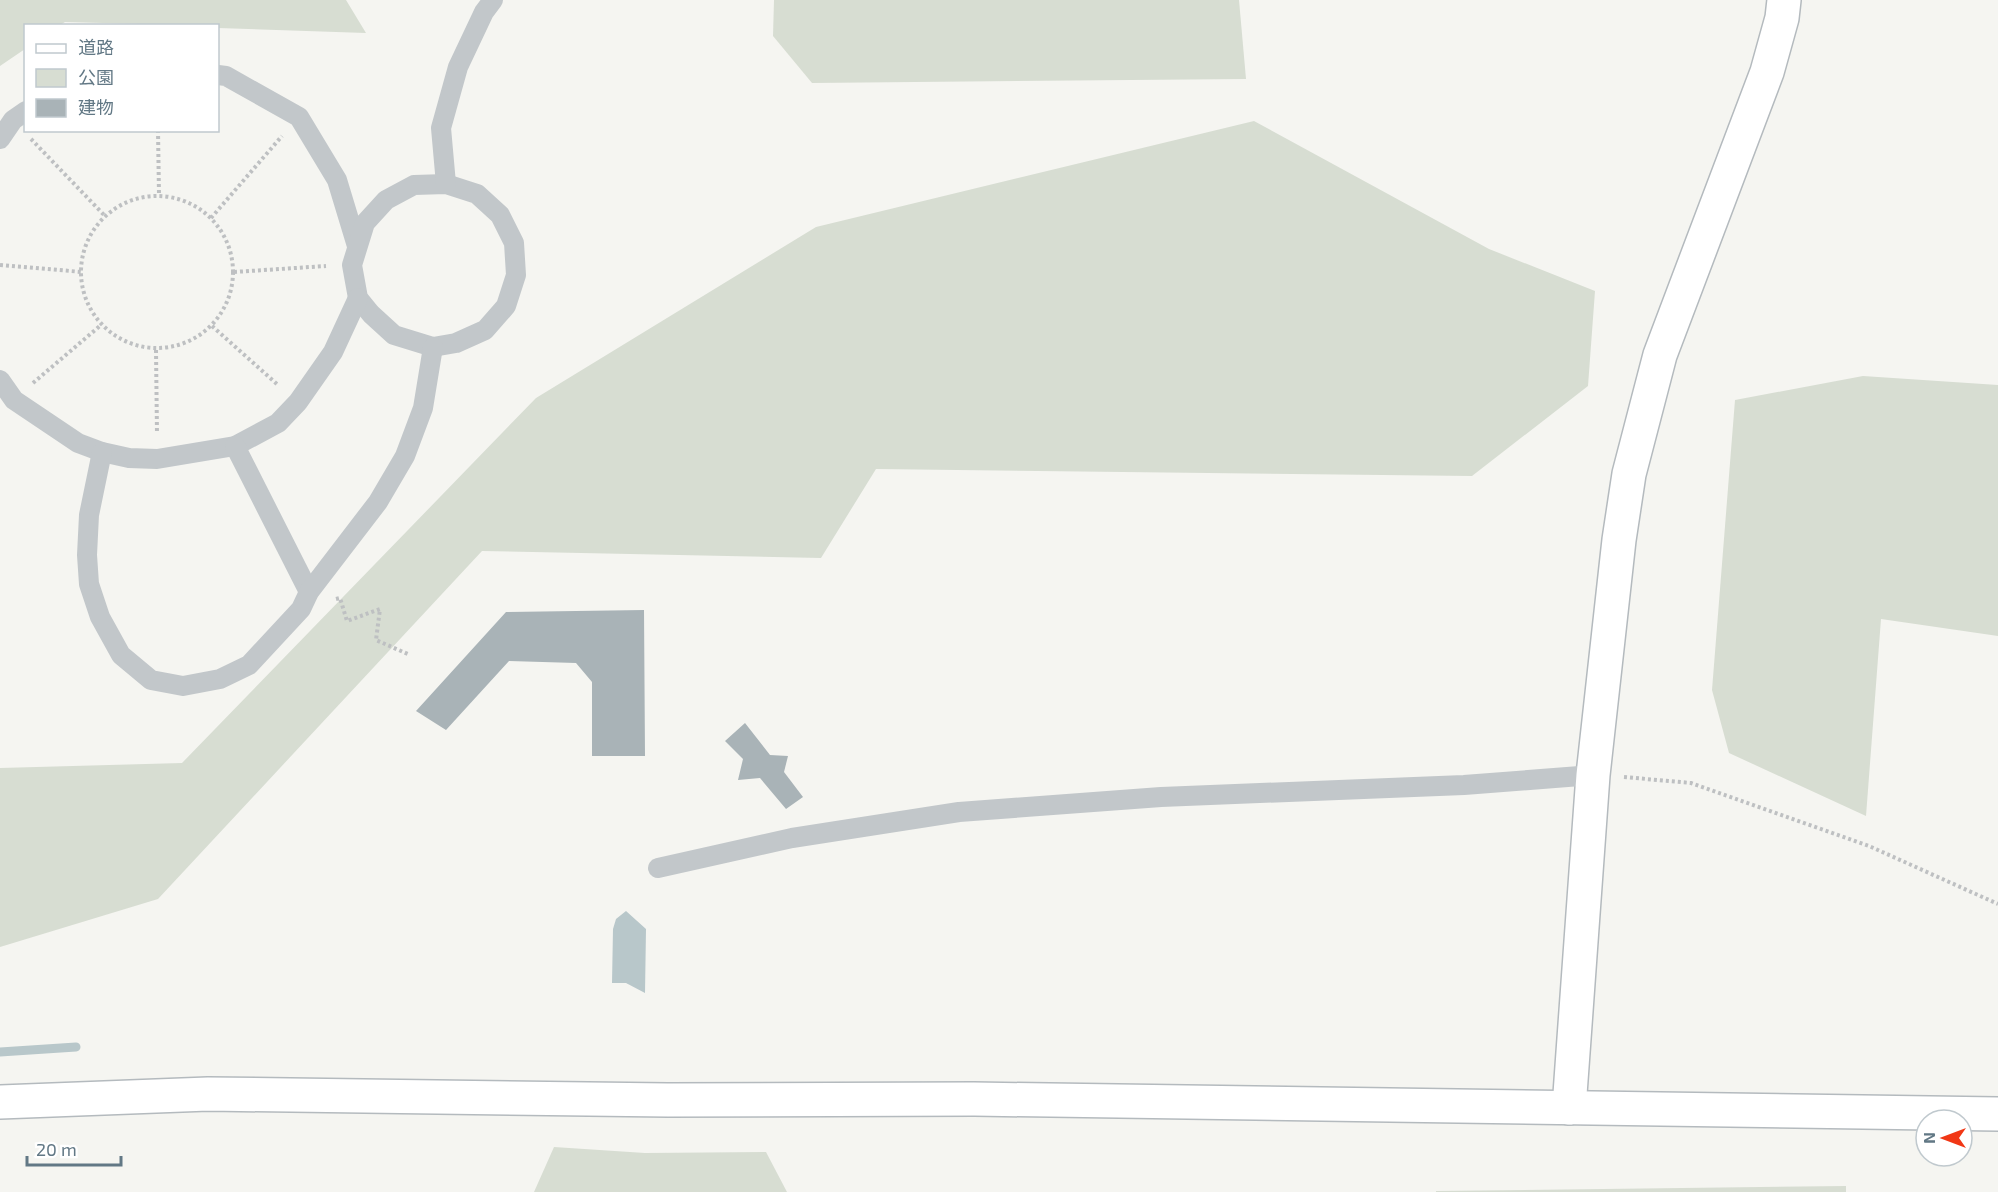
<svg xmlns="http://www.w3.org/2000/svg" width="1998" height="1192" font-family="'Exo 2','Noto Sans JP',sans-serif">
  <style>
    .green { fill: #d7ddd2 }
    .water { fill: #b8c7ca }
    .lines { fill: none; stroke-linecap: round; stroke-linejoin: round }
    .stream { stroke: #b8c7ca; stroke-width: 9 }
    .building { fill: #a9b3b7 }
    .secondary-casing { stroke: #b4babe; stroke-width: 36 }
    .path { stroke: #bec0c2; stroke-width: 4; stroke-dasharray: 3 3; stroke-linecap: butt }
    .lane { stroke: #c2c7ca; stroke-width: 20 }
    .secondary { stroke: #fff; stroke-width: 33 }
  </style>
  <rect width="100%" height="100%" fill="#f5f5f1"/>
  <!-- green -->
  <g class="green">
    <path d="M 0,0 L 346,0 L 366,33 L 218,28 L 218,26 L 65,22 L 60,25 L 26,26 L 25,49 L 0,66 Z"/>
    <path d="M 774,0 L 1239,0 L 1246,79 L 812,83 L 773,36 Z"/>
    <path d="M 1254,121 L 1489,249 L 1595,291 L 1588,386 L 1472,476 L 876,469 L 821,558 L 482,551 L 158,899 L 0,947 L 0,768 L 182,763 L 536,398 L 816,227 Z"/>
    <path d="M 1863,376 L 1998,385 L 1998,636 L 1881,619 L 1866,816 L 1729,753 L 1712,690 L 1735,400 Z"/>
    <path d="M 554,1147 L 645,1153 L 766,1152 L 787,1192 L 534,1192 Z"/>
    <path d="M 1846,1186 L 1846,1192 L 1436,1192 L 1436,1191 Z"/>
  </g>
  <!-- water -->
  <path class="water" d="M 626,911 L 646,929 L 645,993 L 626,983 L 612,983 L 613,929 L 616,919 Z"/>
  <g class="lines">
    <!-- stream -->
    <path class="stream" d="M 0,1052 L 76,1047"/>
  </g>
  <!-- building -->
  <g class="building">
    <path d="M 644,610 L 645,756 L 592,756 L 592,682 L 576,663 L 509,661 L 446,730 L 416,711 L 506,612 Z"/>
    <path d="M 745,723 L 770,755 L 788,756 L 784,772 L 803,797 L 786,809 L 760,778 L 738,780 L 743,759 L 725,741 Z"/>
  </g>
  <g class="lines">
    <!-- secondary casing -->
    <g class="secondary-casing">
      <g id="secondary">
        <path d="M 0,1102 L 208,1094 L 668,1100 L 974,1099 L 1998,1114"/>
        <path d="M 1569,1108 L 1593,775 L 1619,540 L 1629,474 L 1660,355 L 1767,72 L 1782,18 L 1784,0"/>
      </g>
    </g>
    <!-- path -->
    <g class="path">
      <path d="M 158,130 L 159,195"/>
      <path d="M 31,139 L 105,216"/>
      <circle cx="157" cy="272" r="76"/>
      <path d="M 211,218 L 282,136"/>
      <path d="M 0,265 L 82,272"/>
      <path d="M 234,272 L 326,266"/>
      <path d="M 212,326 L 278,385"/>
      <path d="M 156,350 L 157,434"/>
      <path d="M 33,383 L 101,325"/>
      <path d="M 336,599 L 340,598 L 347,621 L 380,609 L 376,640 L 410,655"/>
      <path d="M 1624,777 L 1691,783 L 1869,846 L 1998,904"/>
    </g>
    <!-- lane -->
    <g class="lane">
      <path d="M 218,75 L 226,76 L 299,117 L 337,180 L 357,246"/>
      <path d="M 0,139 L 13,120 L 26,111"/>
      <path d="M 446,184 L 477,194 L 500,215 L 514,243 L 516,275 L 506,306 L 485,330 L 456,343 L 433,347 L 394,335 L 371,314 L 358,298 L 352,265 L 365,223 L 386,200 L 414,185 Z"/>
      <path d="M 446,184 L 441,128 L 458,67 L 484,12 L 493,0"/>
      <path d="M 0,380 L 14,400 L 78,443 L 102,452 L 129,458 L 157,459 L 235,446 L 278,423 L 298,402 L 333,352 L 358,298"/>
      <path d="M 235,446 L 309,592"/>
      <path d="M 102,452 L 89,515 L 87,555 L 89,584 L 100,617 L 121,655 L 151,680 L 183,686 L 220,679 L 249,665 L 301,609 L 309,592 L 378,502 L 405,456 L 423,408 L 433,347"/>
      <path d="M 658,868 L 792,838 L 959,812 L 1161,797 L 1464,785 L 1593,775"/>
    </g>
    <!-- secondary -->
    <use href="#secondary" class="secondary"/>
  </g>
  <!-- legend -->
  <rect x="24" y="24" width="195" height="108" fill="#ffffff" stroke="#c0c9ce" stroke-width="1.5"/>
  <rect x="36" y="44" width="30" height="9" fill="#ffffff" stroke="#c0c9ce" stroke-width="1.5"/>
  <text x="78" y="54" font-size="18" fill="#627885">道路</text>
  <rect x="36" y="69" width="30" height="18" fill="#d7ddd2" stroke="#c0c9ce" stroke-width="1.5"/>
  <text x="78" y="84" font-size="18" fill="#627885">公園</text>
  <rect x="36" y="99" width="30" height="18" fill="#a9b3b7" stroke="#c0c9ce" stroke-width="1.5"/>
  <text x="78" y="114" font-size="18" fill="#627885">建物</text>
  <!-- north arrow -->
  <g transform="translate(1944 1138) rotate(270)"><circle r="28" fill="#ffffff" stroke="#c0c9ce" stroke-width="1.5"/>
  <path d="M0-4.5L10 22L0 15L-10 22Z" fill="#f13715"/>
  <text y="-9" font-size="16" font-weight="bold" text-anchor="middle" fill="#627885">N</text>
  </g>
  <!-- scale -->
  <path d="M27 1156v9h94v-9" fill="none" stroke="#627885" stroke-width="3"/>
  <text x="36" y="1156" font-size="18" fill="#627885" stroke="#ffffff" stroke-width="4.5" paint-order="stroke">20 m</text>
</svg>
